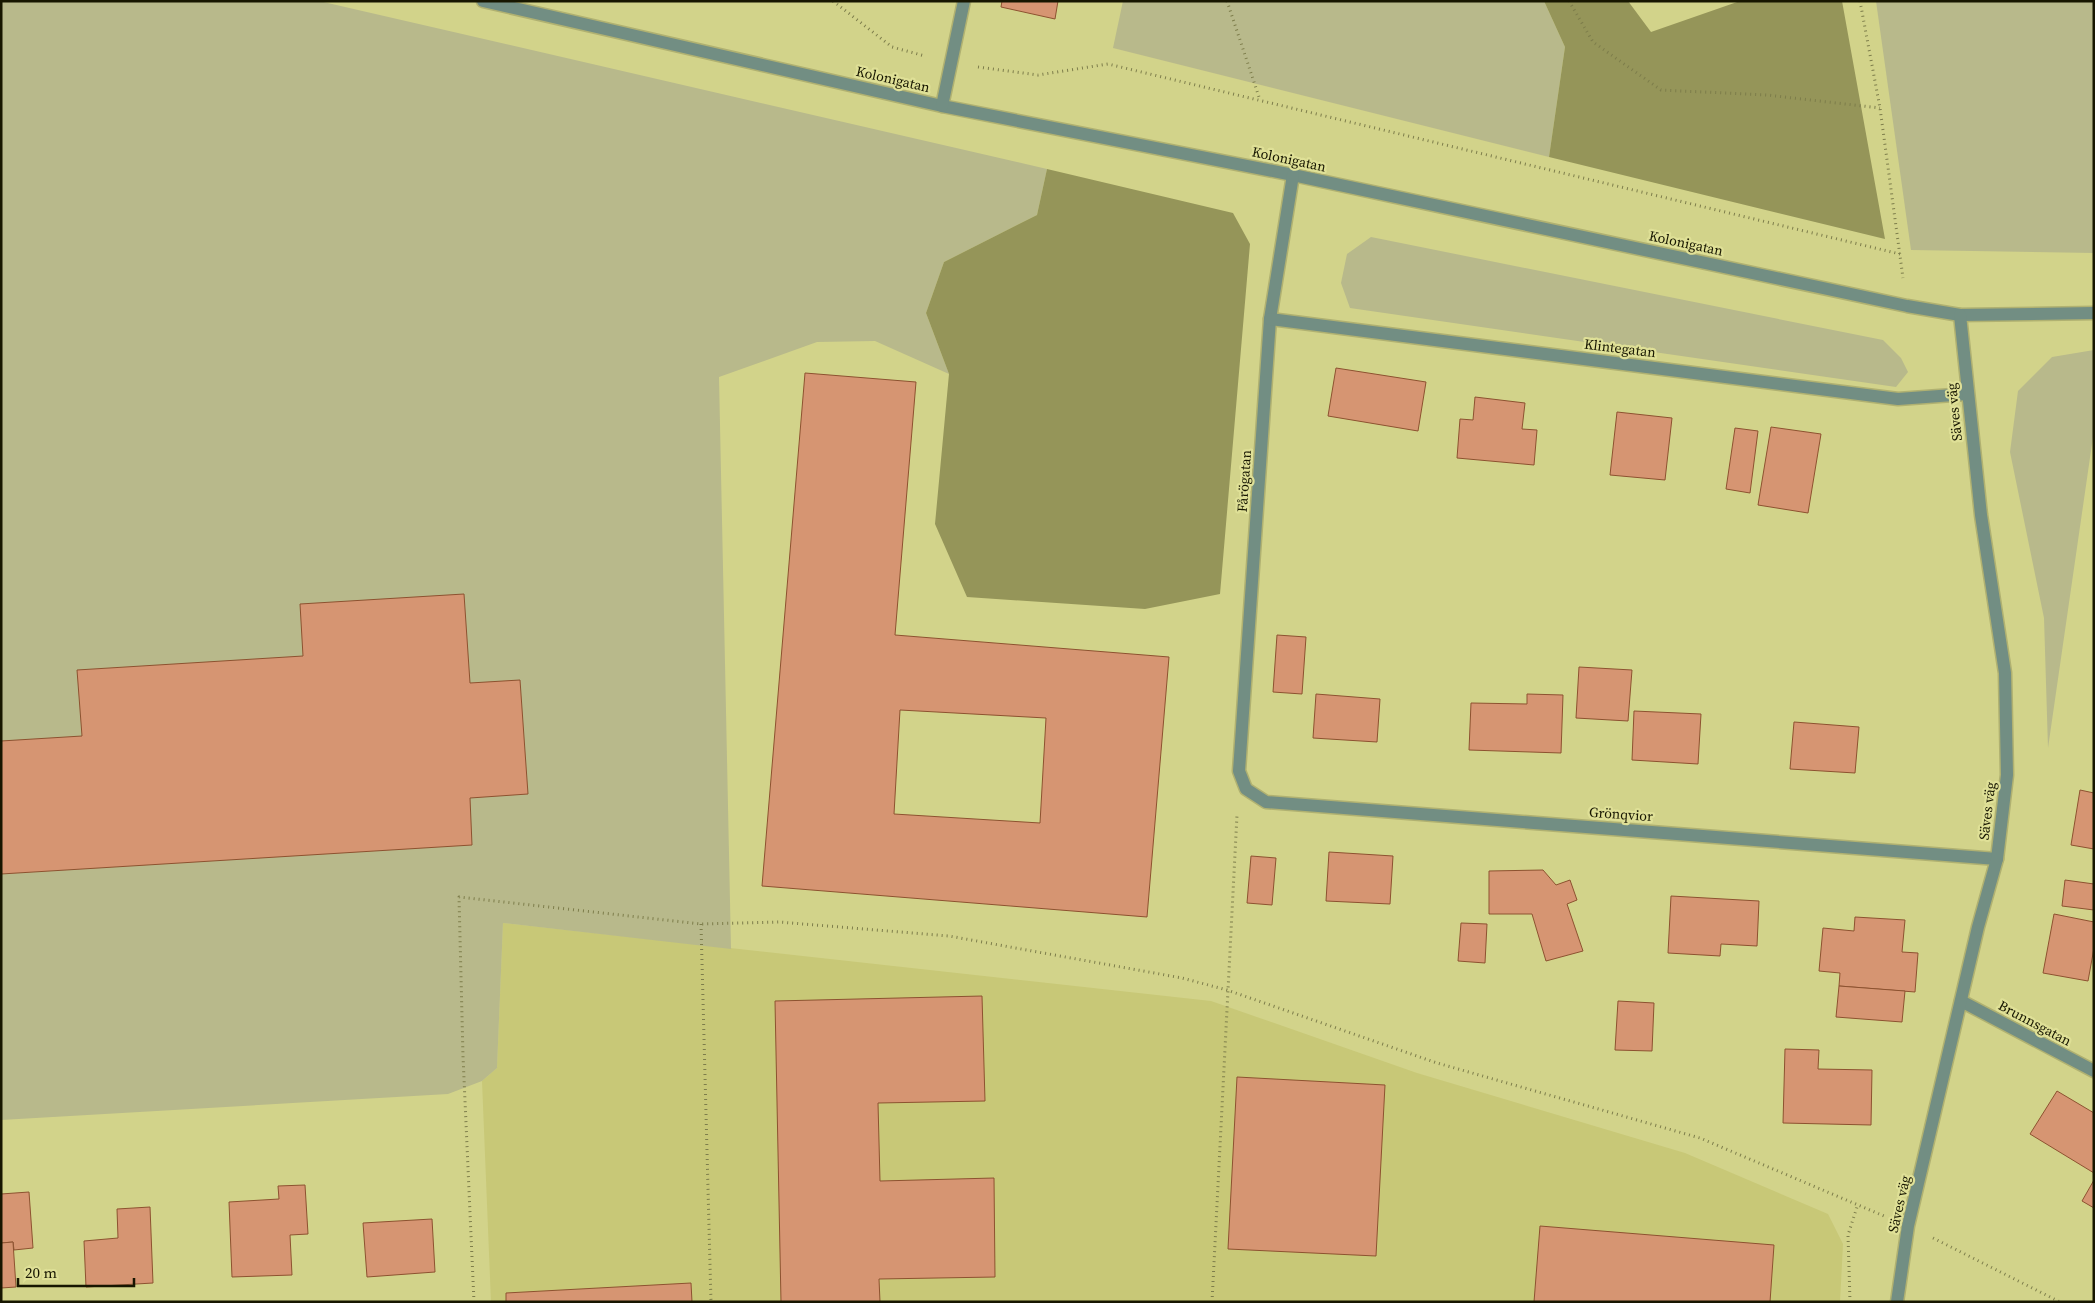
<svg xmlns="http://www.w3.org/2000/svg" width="2095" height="1303" font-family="'Source Serif 4',serif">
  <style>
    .built { fill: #c8c877 }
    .green { fill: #b8b98b }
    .forest { fill: #959559 }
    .building { fill: #d69572; stroke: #8d5230; fill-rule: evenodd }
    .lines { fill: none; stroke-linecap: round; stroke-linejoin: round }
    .minor-casing { stroke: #b0b171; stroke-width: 15 }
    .path { stroke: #7d7d4b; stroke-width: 3; stroke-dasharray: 1 4; stroke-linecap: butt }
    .minor { stroke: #728e83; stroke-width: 12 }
    .labels { text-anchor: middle; stroke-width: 4.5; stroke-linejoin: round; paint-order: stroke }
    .street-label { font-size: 14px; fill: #171600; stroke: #dfe097 }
  </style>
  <rect width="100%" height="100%" fill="#d2d38a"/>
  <!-- built -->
  <path class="built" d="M 503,923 L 1211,1001 L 1417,1073 L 1685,1153 L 1828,1214 L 1843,1244 L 1840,1302 L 491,1302 L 482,1081 L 497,1068 Z"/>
  <!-- green -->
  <g class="green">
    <path d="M 1,1 L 319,1 L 1047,169 L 1037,215 L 944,262 L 926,313 L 949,374 L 875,341 L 817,342 L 719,377 L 731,949 L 503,923 L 497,1068 L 482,1081 L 448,1094 L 1,1120 Z"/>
    <path d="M 1123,1 L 1544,1 L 1565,47 L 1549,157 L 1113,48 Z"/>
    <path d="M 1876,1 L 2094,1 L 2094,253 L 1911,250 Z"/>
    <path d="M 1371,237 L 1883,340 L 1901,358 L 1908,372 L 1896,387 L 1350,308 L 1341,283 L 1347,254 Z"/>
    <path d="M 2094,350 L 2094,430 L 2048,748 L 2044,618 L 2010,452 L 2018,391 L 2052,357 Z"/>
  </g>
  <!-- forest -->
  <g class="forest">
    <path d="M 1544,1 L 1628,1 L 1651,32 L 1740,1 L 1842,1 L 1885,239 L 1549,157 L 1565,47 Z"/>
    <path d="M 1047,169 L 1233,213 L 1250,244 L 1220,594 L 1145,609 L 967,597 L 935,524 L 949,374 L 926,313 L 944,262 L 1037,215 Z"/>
  </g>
  <!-- building -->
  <g class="building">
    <path d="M 1002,1 L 1058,1 L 1055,19 L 1001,7 Z"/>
    <path d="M 1336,368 L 1426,382 L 1418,431 L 1328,416 Z"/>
    <path d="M 805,373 L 916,382 L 895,635 L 1169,657 L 1147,917 L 762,886 ZM 900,710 L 1046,718 L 1040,823 L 894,814 Z"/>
    <path d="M 1475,397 L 1525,403 L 1522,429 L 1537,430 L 1534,465 L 1457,458 L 1460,419 L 1473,420 Z"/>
    <path d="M 1617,412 L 1672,418 L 1665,480 L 1610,475 Z"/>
    <path d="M 1771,427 L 1821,434 L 1808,513 L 1758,505 Z"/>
    <path d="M 1735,428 L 1758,431 L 1750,493 L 1726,489 Z"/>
    <path d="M 464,594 L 470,683 L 520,680 L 528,794 L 470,798 L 472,845 L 1,874 L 1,741 L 82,736 L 77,670 L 303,656 L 300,604 Z"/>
    <path d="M 1277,635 L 1306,637 L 1302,694 L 1273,692 Z"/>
    <path d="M 1579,667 L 1632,670 L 1628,721 L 1576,718 Z"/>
    <path d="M 1316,694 L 1380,699 L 1377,742 L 1313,738 Z"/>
    <path d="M 1527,694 L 1563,695 L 1561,753 L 1469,750 L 1471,703 L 1527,704 Z"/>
    <path d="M 1634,711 L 1701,714 L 1698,764 L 1632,760 Z"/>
    <path d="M 1794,722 L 1859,727 L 1855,773 L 1790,769 Z"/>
    <path d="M 2080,790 L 2094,793 L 2094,849 L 2071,845 Z"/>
    <path d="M 1329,852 L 1393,856 L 1390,904 L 1326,901 Z"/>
    <path d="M 1251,856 L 1276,858 L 1272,905 L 1247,903 Z"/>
    <path d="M 1543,870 L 1556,885 L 1570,880 L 1577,900 L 1567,904 L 1583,951 L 1546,961 L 1532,914 L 1489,914 L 1489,871 Z"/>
    <path d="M 2065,880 L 2094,884 L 2094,910 L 2062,906 Z"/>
    <path d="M 1671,896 L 1759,901 L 1757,946 L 1721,944 L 1720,956 L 1668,953 Z"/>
    <path d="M 2054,914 L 2094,922 L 2094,948 L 2088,981 L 2043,973 Z"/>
    <path d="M 1855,917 L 1905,920 L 1902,952 L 1918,953 L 1915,992 L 1839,986 L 1840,973 L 1819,971 L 1823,928 L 1854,931 Z"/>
    <path d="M 1461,923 L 1487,924 L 1485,963 L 1458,961 Z"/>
    <path d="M 1839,986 L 1905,991 L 1902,1022 L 1836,1017 Z"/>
    <path d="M 982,996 L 985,1101 L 878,1103 L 880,1181 L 994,1178 L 995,1277 L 879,1279 L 880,1302 L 781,1302 L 775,1001 Z"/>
    <path d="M 1618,1001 L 1654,1003 L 1652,1051 L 1615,1050 Z"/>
    <path d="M 1785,1049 L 1819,1050 L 1818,1069 L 1872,1070 L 1871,1125 L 1783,1123 Z"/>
    <path d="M 1237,1077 L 1385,1085 L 1376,1256 L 1228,1249 Z"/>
    <path d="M 2057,1091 L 2094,1113 L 2094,1173 L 2030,1134 Z"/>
    <path d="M 2094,1180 L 2094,1208 L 2082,1201 Z"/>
    <path d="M 305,1185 L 308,1234 L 290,1235 L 292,1275 L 232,1277 L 229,1202 L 279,1199 L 278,1186 Z"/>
    <path d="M 29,1192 L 33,1248 L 14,1250 L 13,1242 L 1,1243 L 1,1194 Z"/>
    <path d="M 150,1207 L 153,1283 L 86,1287 L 84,1241 L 118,1238 L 117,1209 Z"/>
    <path d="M 432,1219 L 435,1272 L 367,1277 L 363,1223 Z"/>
    <path d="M 1540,1226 L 1774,1245 L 1770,1302 L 1534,1302 Z"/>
    <path d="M 13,1242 L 16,1287 L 1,1288 L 1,1243 Z"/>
    <path d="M 691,1283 L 692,1302 L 506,1302 L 506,1293 Z"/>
  </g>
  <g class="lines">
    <!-- minor casing -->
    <g class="minor-casing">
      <g id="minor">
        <path d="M 483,1 L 942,106 L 1293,175 L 1907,306 L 1960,315 L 2094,313"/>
        <path d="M 942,106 L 964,1"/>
        <path d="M 1293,175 L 1270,319 L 1239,771 L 1246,789 L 1266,802 L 1997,859"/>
        <path d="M 1270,319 L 1898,399 L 1967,394"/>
        <path d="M 1961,1001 L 2094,1071"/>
        <path d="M 1897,1302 L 1908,1226 L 1978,927 L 1997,859 L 2007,775 L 2005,673 L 1981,515 L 1960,315"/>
      </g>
    </g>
    <!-- path -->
    <g class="path">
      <path d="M 833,1 L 892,47 L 925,56"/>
      <path d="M 1227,1 L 1260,100"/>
      <path d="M 1569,1 L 1593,42 L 1661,90 L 1767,95 L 1880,108"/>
      <path d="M 1860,1 L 1880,108 L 1903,278"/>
      <path d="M 978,67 L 1038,75 L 1108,64 L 1900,254"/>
      <path d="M 701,924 L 711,1302"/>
      <path d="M 1933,1238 L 2060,1302"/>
      <path d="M 474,1302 L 463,1056 L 459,897 L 701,924 L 779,922 L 949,936 L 1182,978 L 1227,990 L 1437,1063 L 1700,1138 L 1884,1216"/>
      <path d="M 1212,1302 L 1237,815"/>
      <path d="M 1850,1302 L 1848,1235 L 1858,1204"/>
    </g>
    <!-- minor -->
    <use href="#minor" class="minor"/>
  </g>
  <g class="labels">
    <!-- street labels -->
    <g class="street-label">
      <text transform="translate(893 79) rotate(13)" y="5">Kolonigatan</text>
      <text transform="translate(1289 159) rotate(12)" y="5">Kolonigatan</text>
      <text transform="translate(1686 243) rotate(12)" y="5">Kolonigatan</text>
      <text transform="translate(1620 348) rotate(7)" y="5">Klintegatan</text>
      <text transform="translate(1954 412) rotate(-96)" y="5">Säves väg</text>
      <text transform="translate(1244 481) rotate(-86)" y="5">Fårögatan</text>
      <text transform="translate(1987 811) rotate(-83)" y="5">Säves väg</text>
      <text transform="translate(1621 814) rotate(4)" y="5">Grönqvior</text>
      <text transform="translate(2035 1023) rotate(28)" y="5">Brunnsgatan</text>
      <text transform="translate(1899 1204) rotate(-77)" y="5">Säves väg</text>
    </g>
  </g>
  <!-- border -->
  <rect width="2095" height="1303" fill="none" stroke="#171600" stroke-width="5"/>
  <!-- scale -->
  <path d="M18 1278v8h116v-8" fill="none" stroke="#171600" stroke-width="2.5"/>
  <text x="25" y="1278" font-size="15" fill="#171600" stroke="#dfe097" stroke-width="4" paint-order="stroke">20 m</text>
</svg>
